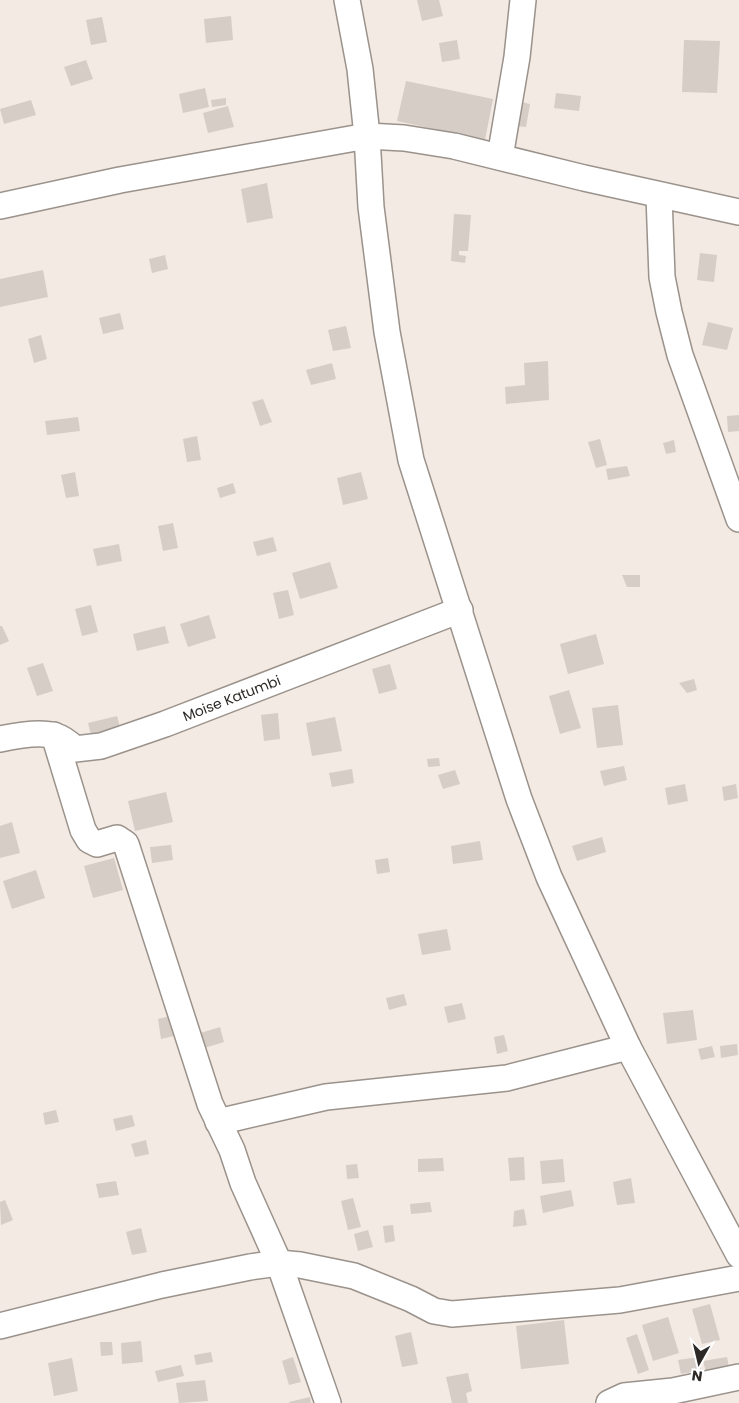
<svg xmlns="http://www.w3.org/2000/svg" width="739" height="1403" font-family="Poppins,sans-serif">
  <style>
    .building { fill: #d5cdc6 }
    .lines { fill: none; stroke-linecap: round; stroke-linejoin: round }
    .minor-casing { stroke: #9a928b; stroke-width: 28 }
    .minor { stroke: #fff; stroke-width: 25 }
    .labels { text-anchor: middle; stroke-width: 5; stroke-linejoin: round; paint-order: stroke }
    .street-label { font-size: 14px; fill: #2c2926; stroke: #fff }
  </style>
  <rect width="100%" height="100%" fill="#f3eae3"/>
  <!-- building -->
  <g class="building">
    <path d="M 417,0 L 439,0 L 443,16 L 422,21 Z"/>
    <path d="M 231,16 L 233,40 L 206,43 L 204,19 Z"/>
    <path d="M 102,17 L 107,42 L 91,45 L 86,20 Z"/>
    <path d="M 457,40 L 460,59 L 442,62 L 439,43 Z"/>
    <path d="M 684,40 L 720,41 L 717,93 L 682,92 Z"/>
    <path d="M 86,60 L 93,79 L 71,86 L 64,67 Z"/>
    <path d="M 406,81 L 493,99 L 485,140 L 397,121 Z"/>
    <path d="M 205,88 L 209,107 L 183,113 L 179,94 Z"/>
    <path d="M 556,93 L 581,96 L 579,111 L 554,108 Z"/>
    <path d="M 226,98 L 226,105 L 212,107 L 211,100 Z"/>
    <path d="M 31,100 L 36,115 L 4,124 L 0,109 Z"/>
    <path d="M 521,102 L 530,104 L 526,127 L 516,126 Z"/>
    <path d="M 228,106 L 234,127 L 208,133 L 203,113 Z"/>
    <path d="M 267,183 L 273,218 L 247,223 L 241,189 Z"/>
    <path d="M 454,214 L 471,215 L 468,251 L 459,251 L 459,255 L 466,256 L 465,263 L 451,261 Z"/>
    <path d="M 700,253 L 717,255 L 714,282 L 697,280 Z"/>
    <path d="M 165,255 L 168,269 L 152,273 L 149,259 Z"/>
    <path d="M 43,270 L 48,297 L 0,307 L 0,279 Z"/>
    <path d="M 120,313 L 124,329 L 103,334 L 99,318 Z"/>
    <path d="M 708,322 L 733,328 L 727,350 L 702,345 Z"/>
    <path d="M 346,326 L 351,348 L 333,351 L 328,330 Z"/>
    <path d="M 41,335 L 47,359 L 34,363 L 28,339 Z"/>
    <path d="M 548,361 L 549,400 L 506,404 L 505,387 L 525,385 L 524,363 Z"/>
    <path d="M 332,363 L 336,379 L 311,385 L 306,370 Z"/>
    <path d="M 263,399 L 272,422 L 260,426 L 252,402 Z"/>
    <path d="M 739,415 L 739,431 L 728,432 L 727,416 Z"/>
    <path d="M 78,417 L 80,431 L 47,435 L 45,421 Z"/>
    <path d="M 197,436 L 201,460 L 187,462 L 183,439 Z"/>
    <path d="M 600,439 L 607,465 L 596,468 L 588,442 Z"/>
    <path d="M 674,440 L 676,452 L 666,454 L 663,443 Z"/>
    <path d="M 627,466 L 630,476 L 608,480 L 606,469 Z"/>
    <path d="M 75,472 L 79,496 L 66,498 L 61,475 Z"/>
    <path d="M 361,472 L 368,499 L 343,505 L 337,478 Z"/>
    <path d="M 233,483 L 236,493 L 220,498 L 217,488 Z"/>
    <path d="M 173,523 L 178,548 L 163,551 L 158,526 Z"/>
    <path d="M 273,537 L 277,551 L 257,556 L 253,542 Z"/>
    <path d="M 119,544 L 122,561 L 97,566 L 93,549 Z"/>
    <path d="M 330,562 L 338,588 L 300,599 L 292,573 Z"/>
    <path d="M 622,575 L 640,575 L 640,587 L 627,587 Z"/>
    <path d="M 288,590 L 294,615 L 279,619 L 273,593 Z"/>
    <path d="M 91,605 L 98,632 L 82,636 L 75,609 Z"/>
    <path d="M 209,615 L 216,638 L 188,647 L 180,624 Z"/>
    <path d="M 0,626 L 2,626 L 9,641 L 0,645 Z"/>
    <path d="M 165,626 L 169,643 L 137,651 L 133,634 Z"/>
    <path d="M 596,634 L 604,664 L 568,674 L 560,644 Z"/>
    <path d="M 43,663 L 53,691 L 37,696 L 27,668 Z"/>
    <path d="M 390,664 L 397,689 L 379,694 L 372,669 Z"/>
    <path d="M 694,679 L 697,690 L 687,693 L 679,683 Z"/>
    <path d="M 569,690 L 581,728 L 560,734 L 549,696 Z"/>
    <path d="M 618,705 L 623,745 L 597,748 L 592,708 Z"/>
    <path d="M 278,713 L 280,739 L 264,741 L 261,715 Z"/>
    <path d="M 117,716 L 121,731 L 92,739 L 88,723 Z"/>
    <path d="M 335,717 L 342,751 L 312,756 L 306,723 Z"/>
    <path d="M 439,758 L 440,766 L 428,767 L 427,759 Z"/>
    <path d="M 624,766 L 627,780 L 604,786 L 600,771 Z"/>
    <path d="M 352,769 L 354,783 L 332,787 L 329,773 Z"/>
    <path d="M 455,770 L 460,784 L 443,789 L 438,775 Z"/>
    <path d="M 685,784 L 688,801 L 668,805 L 665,788 Z"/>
    <path d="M 736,784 L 738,798 L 724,801 L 722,787 Z"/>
    <path d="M 166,792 L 173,822 L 135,831 L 128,801 Z"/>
    <path d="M 12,822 L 20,853 L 0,858 L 0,826 Z"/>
    <path d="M 602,837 L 606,852 L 577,861 L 572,846 Z"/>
    <path d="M 480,841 L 483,860 L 453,864 L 451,846 Z"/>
    <path d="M 171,845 L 173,860 L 152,863 L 150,847 Z"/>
    <path d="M 114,858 L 123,890 L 93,898 L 84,866 Z"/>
    <path d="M 388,858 L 390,872 L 377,874 L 375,860 Z"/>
    <path d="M 36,870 L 45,898 L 12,909 L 3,881 Z"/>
    <path d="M 447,929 L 451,950 L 422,955 L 418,934 Z"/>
    <path d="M 404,994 L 407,1005 L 389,1010 L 386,998 Z"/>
    <path d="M 462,1003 L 466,1019 L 448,1023 L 444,1007 Z"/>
    <path d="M 693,1010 L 697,1040 L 667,1044 L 663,1013 Z"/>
    <path d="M 170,1016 L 174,1036 L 161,1039 L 158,1019 Z"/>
    <path d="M 220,1027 L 224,1042 L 198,1050 L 194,1035 Z"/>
    <path d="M 504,1035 L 508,1051 L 497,1054 L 494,1037 Z"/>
    <path d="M 737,1044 L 738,1055 L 721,1058 L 720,1046 Z"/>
    <path d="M 712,1046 L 715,1057 L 701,1060 L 698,1049 Z"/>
    <path d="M 56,1110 L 59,1122 L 45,1125 L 43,1113 Z"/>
    <path d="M 132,1115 L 135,1126 L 116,1131 L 113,1119 Z"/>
    <path d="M 146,1140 L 149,1154 L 135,1157 L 131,1144 Z"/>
    <path d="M 524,1157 L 525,1180 L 510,1181 L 508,1158 Z"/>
    <path d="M 443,1158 L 444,1171 L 418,1172 L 418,1159 Z"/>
    <path d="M 563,1159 L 565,1182 L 542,1184 L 540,1161 Z"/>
    <path d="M 357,1164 L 359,1178 L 347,1179 L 346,1165 Z"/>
    <path d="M 631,1178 L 635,1203 L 617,1205 L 613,1182 Z"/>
    <path d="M 116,1181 L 119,1195 L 99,1198 L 96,1184 Z"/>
    <path d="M 571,1190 L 574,1206 L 543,1213 L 540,1196 Z"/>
    <path d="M 353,1198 L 361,1227 L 348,1230 L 341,1201 Z"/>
    <path d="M 5,1200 L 13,1220 L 1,1225 L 0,1202 Z"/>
    <path d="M 430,1202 L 432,1212 L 411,1214 L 410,1204 Z"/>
    <path d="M 524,1209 L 527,1225 L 513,1227 L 514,1211 Z"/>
    <path d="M 393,1225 L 395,1241 L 385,1243 L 383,1226 Z"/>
    <path d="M 141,1228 L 147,1252 L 132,1255 L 126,1232 Z"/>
    <path d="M 368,1230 L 373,1247 L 358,1251 L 354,1234 Z"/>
    <path d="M 710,1304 L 720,1340 L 702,1344 L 692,1309 Z"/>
    <path d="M 668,1317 L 679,1353 L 653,1361 L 642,1325 Z"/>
    <path d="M 564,1320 L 569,1364 L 521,1369 L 516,1326 Z"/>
    <path d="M 411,1332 L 418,1364 L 402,1367 L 395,1336 Z"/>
    <path d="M 637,1334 L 649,1370 L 638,1374 L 626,1338 Z"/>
    <path d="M 141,1341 L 143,1362 L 122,1364 L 121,1343 Z"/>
    <path d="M 100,1342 L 112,1342 L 113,1355 L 101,1356 Z"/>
    <path d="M 211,1352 L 213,1362 L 196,1365 L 194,1355 Z"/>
    <path d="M 293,1357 L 301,1382 L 289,1385 L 282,1361 Z"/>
    <path d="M 699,1357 L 701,1370 L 681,1374 L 678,1360 Z"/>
    <path d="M 727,1357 L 729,1367 L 706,1372 L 703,1361 Z"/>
    <path d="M 72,1358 L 78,1391 L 54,1396 L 48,1363 Z"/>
    <path d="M 181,1365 L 184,1376 L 158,1382 L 155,1371 Z"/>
    <path d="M 468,1373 L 472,1391 L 466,1393 L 468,1403 L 452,1403 L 446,1377 Z"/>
    <path d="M 205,1380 L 208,1401 L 179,1403 L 176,1383 Z"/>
    <path d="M 310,1397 L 311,1403 L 289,1403 L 289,1402 Z"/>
  </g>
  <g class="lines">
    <!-- minor casing -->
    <g class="minor-casing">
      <g id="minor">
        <path d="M 347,0 L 360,69 L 367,136 L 371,207 L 387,332 L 411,460 L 519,799 L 549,877 L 628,1047 L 739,1255"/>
        <path d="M 500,157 L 517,57 L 523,0"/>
        <path d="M 659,196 L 662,277 L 669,312 L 680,355 L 739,519"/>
        <path d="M 0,206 L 120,180 L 367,136 L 404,138 L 454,146 L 584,178 L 739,212"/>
        <path d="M 54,735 L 83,830 L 89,840 L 97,844 L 117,838 L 126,844 L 210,1104 L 232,1150 L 243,1183 L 279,1263 L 328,1403"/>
        <path id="s1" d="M 0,739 C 14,736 41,731 55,736 C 63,738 69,743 75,749 L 101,746 L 165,724 L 460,610"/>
        <path d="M 218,1122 L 326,1097 L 507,1078 L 628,1047"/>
        <path d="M 0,1326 L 162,1285 L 250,1267 L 279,1263 L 300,1265 L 354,1276 L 411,1299 L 434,1311 L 452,1314 L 620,1300 L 739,1278"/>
        <path d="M 609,1403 L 624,1396 L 673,1391 L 739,1377"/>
      </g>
    </g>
    <!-- minor -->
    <use href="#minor" class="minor"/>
  </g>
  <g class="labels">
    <!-- street labels -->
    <g class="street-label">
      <text dy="5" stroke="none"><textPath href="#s1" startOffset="245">Moise Katumbi</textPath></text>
    </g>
  </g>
  <!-- north arrow -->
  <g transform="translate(699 1363) rotate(188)" stroke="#ffffff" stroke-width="4" paint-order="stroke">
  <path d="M0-4L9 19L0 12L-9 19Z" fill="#2c2926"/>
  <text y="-8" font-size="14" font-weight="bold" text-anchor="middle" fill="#2c2926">N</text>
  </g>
</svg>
